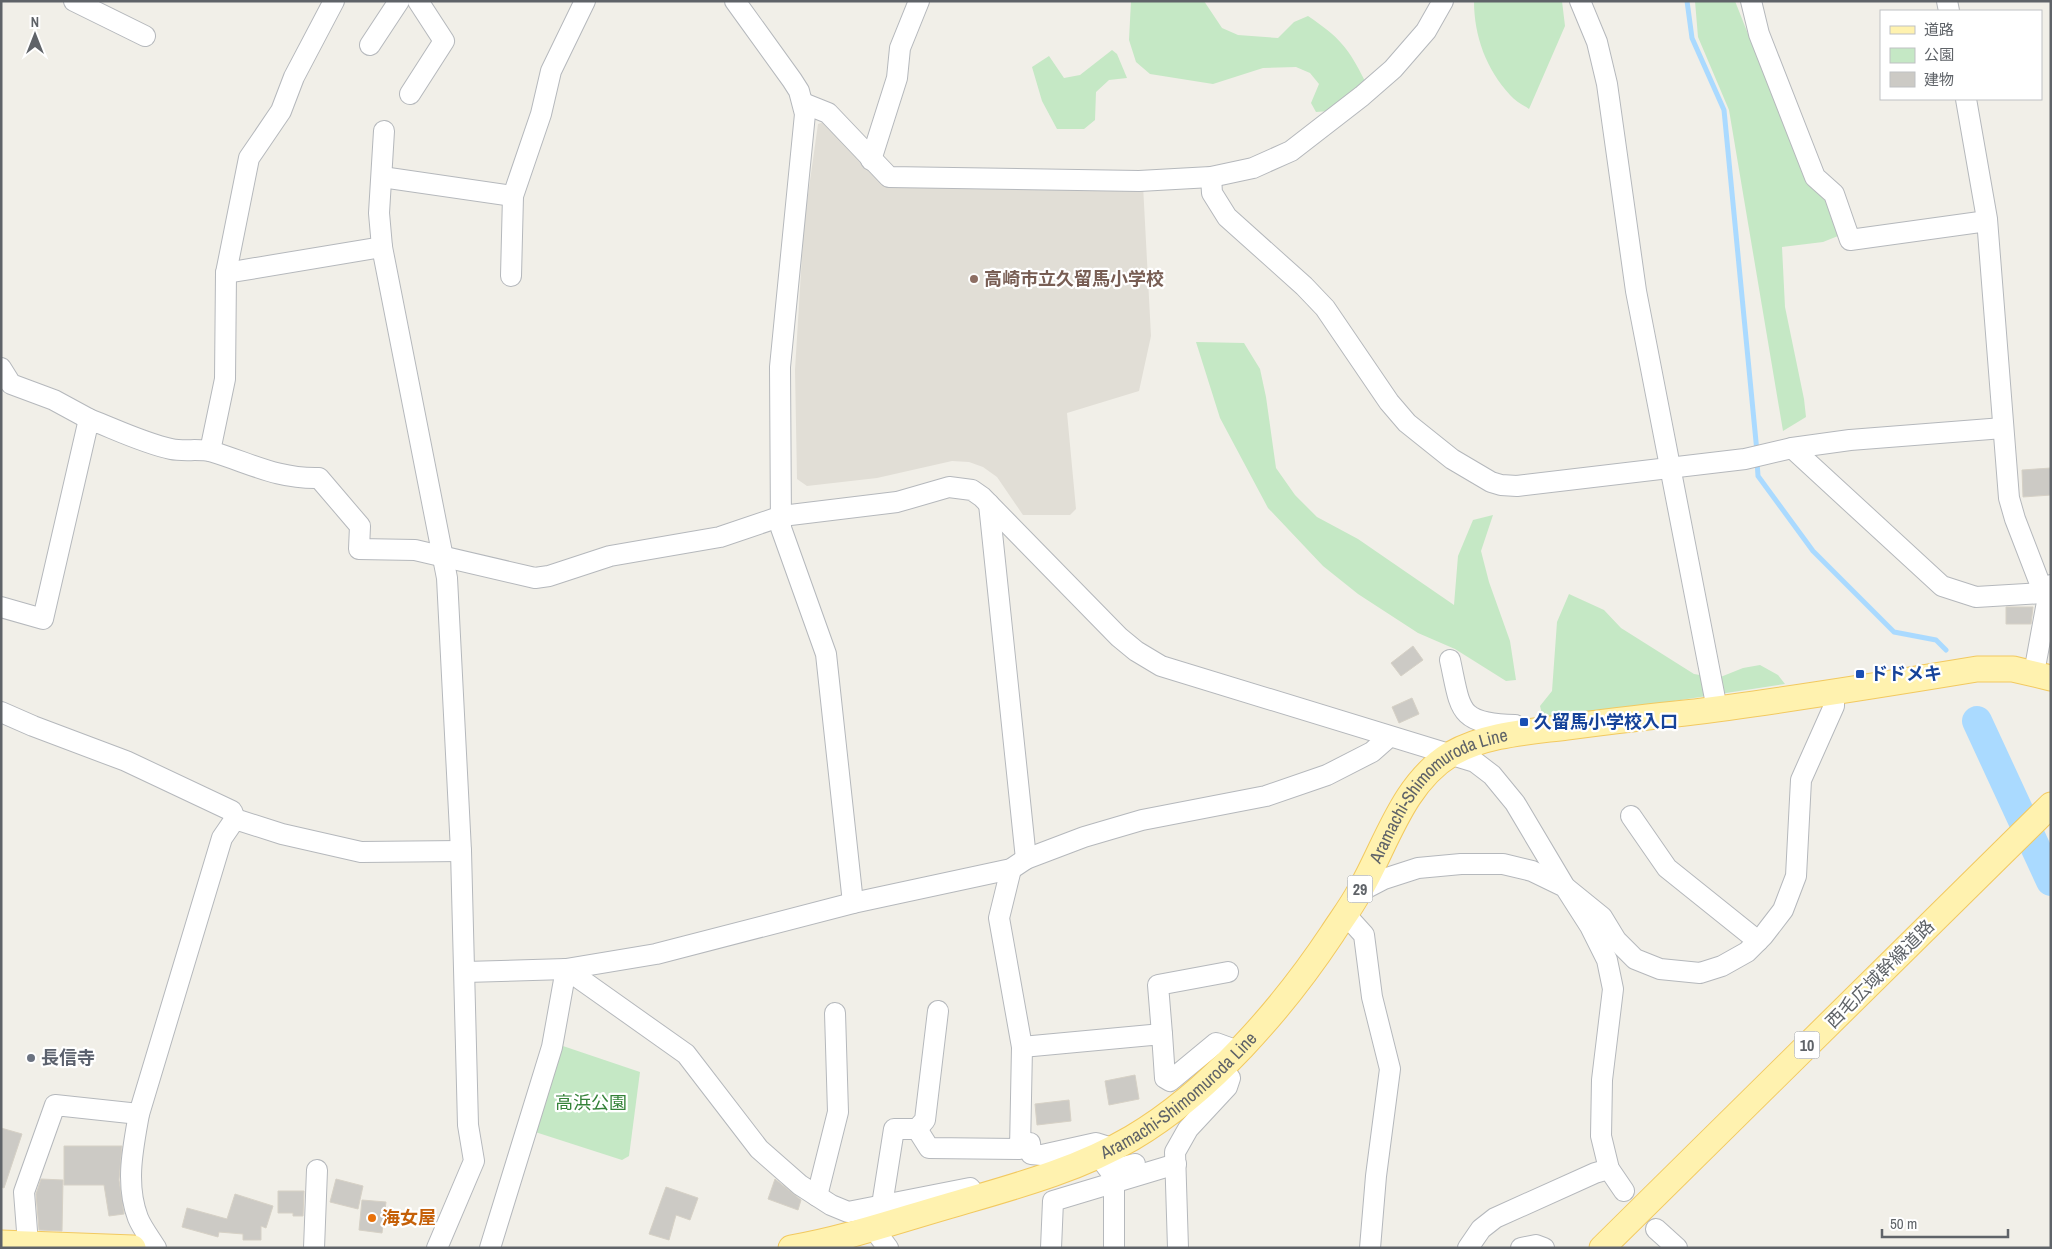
<svg xmlns="http://www.w3.org/2000/svg" width="2052" height="1249" font-family="'Archivo Narrow','Noto Sans JP',sans-serif">
  <style>
    .education { fill: #e1ded6 }
    .green { fill: #c5e8c5 }
    .lines { fill: none; stroke-linecap: round; stroke-linejoin: round }
    .stream { stroke: #aadaff; stroke-width: 5 }
    .river { stroke: #aadaff; stroke-width: 30 }
    .building { fill: #cccac5; stroke: #d6d1c6 }
    .minor-casing { stroke: #b5b8bc; stroke-width: 22 }
    .major-casing { stroke: #f2c960; stroke-width: 27 }
    .minor { stroke: #fff; stroke-width: 20 }
    .major { stroke: #fff2af; stroke-width: 25 }
    .education-dot { fill: #8d6e63; stroke: #fff; stroke-width: 2 }
    .transit-dot { fill: #1a4fb4; stroke: #fff; stroke-width: 2 }
    .worship-dot { fill: #6b7280; stroke: #fff; stroke-width: 2 }
    .food-dot { fill: #e8710a; stroke: #fff; stroke-width: 2 }
    .labels { text-anchor: middle; stroke-width: 4.5; stroke-linejoin: round; paint-order: stroke }
    .shield { fill: #fff; stroke: #8f9295; stroke-width: 1 }
    .shield-label { font-size: 16px; font-weight: bold; fill: #5f6368 }
    .education-label { font-size: 18px; font-weight: bold; fill: #785e54; stroke: #fff; text-anchor: start }
    .transit-label { font-size: 18px; font-weight: bold; fill: #164399; stroke: #fff; text-anchor: start }
    .street-label { font-size: 18px; fill: #5f6368; stroke: #fff }
    .worship-label { font-size: 18px; font-weight: bold; fill: #5b616d; stroke: #fff; text-anchor: start }
    .park-label { font-size: 18px; fill: #348238; stroke: #fff }
    .food-label { font-size: 18px; font-weight: bold; fill: #c56008; stroke: #fff; text-anchor: start }
  </style>
  <rect width="100%" height="100%" fill="#f1efe8"/>
  <!-- education -->
  <path class="education" d="M 824,122 L 886,181 L 1143,185 L 1151,336 L 1139,391 L 1067,413 L 1076,509 L 1070,515 L 1023,515 L 997,477 L 983,467 L 969,462 L 952,461 L 877,478 L 807,486 L 797,479 L 795,370 L 804,223 L 818,124 Z"/>
  <!-- green -->
  <g class="green">
    <path d="M 1131,1 L 1204,1 L 1222,28 L 1238,35 L 1278,38 L 1294,22 L 1308,16 C 1339,37 1348,47 1365,81 L 1329,111 L 1316,112 L 1311,103 L 1319,84 L 1310,73 L 1296,67 L 1263,68 L 1213,84 L 1150,74 L 1136,62 L 1129,40 Z"/>
    <path d="M 1474,1 L 1562,1 L 1565,26 L 1529,109 C 1523,105 1515,101 1510,95 C 1486,69 1474,36 1474,1 Z"/>
    <path d="M 1695,1 L 1735,1 L 1748,34 L 1835,222 L 1838,236 L 1823,242 L 1782,247 L 1785,307 L 1804,399 L 1806,417 L 1783,431 L 1729,110 L 1698,37 Z"/>
    <path d="M 1112,50 L 1117,54 L 1127,78 L 1109,80 L 1096,92 L 1095,120 L 1084,129 L 1057,129 L 1042,101 L 1032,67 L 1049,56 L 1064,78 L 1080,75 Z"/>
    <path d="M 1196,342 L 1244,343 L 1260,369 L 1266,397 L 1276,468 L 1295,495 L 1317,517 L 1358,539 L 1454,605 L 1458,556 L 1473,520 L 1493,515 L 1481,551 L 1489,582 L 1510,641 L 1516,680 L 1506,681 L 1455,649 L 1418,633 L 1358,594 L 1323,566 L 1268,508 L 1220,418 Z"/>
    <path d="M 1569,594 L 1604,610 L 1621,628 L 1694,674 L 1718,678 L 1743,668 L 1760,665 L 1778,675 L 1785,684 L 1544,721 L 1540,706 L 1552,691 L 1557,622 Z"/>
    <path d="M 557,1044 L 640,1072 L 629,1156 L 622,1160 L 529,1130 Z"/>
  </g>
  <g class="lines">
    <!-- stream -->
    <g class="stream">
      <path d="M 1687,1 L 1692,38 L 1724,110 L 1757,452"/>
      <path d="M 1757,461 L 1758,476 L 1813,551 L 1894,632 L 1936,640 L 1946,650"/>
    </g>
    <!-- river -->
    <path class="river" d="M 1977,721 L 2051,881"/>
  </g>
  <!-- building -->
  <g class="building">
    <path d="M 2051,468 L 2051,495 L 2023,497 L 2022,470 Z"/>
    <path d="M 2006,607 L 2033,607 L 2031,624 L 2006,624 Z"/>
    <path d="M 1413,646 L 1423,660 L 1401,676 L 1391,663 Z"/>
    <path d="M 1412,698 L 1419,714 L 1399,723 L 1392,707 Z"/>
    <path d="M 1135,1075 L 1139,1099 L 1109,1105 L 1105,1081 Z"/>
    <path d="M 1069,1100 L 1071,1121 L 1037,1125 L 1035,1104 Z"/>
    <path d="M 1,1128 L 22,1134 L 4,1188 L 1,1187 Z"/>
    <path d="M 64,1146 L 122,1146 L 119,1180 L 124,1214 L 109,1216 L 104,1185 L 64,1185 Z"/>
    <path d="M 41,1179 L 63,1180 L 62,1231 L 39,1230 L 36,1194 Z"/>
    <path d="M 336,1179 L 363,1186 L 358,1209 L 330,1202 Z"/>
    <path d="M 775,1179 L 801,1200 L 798,1210 L 768,1199 Z"/>
    <path d="M 666,1187 L 698,1198 L 690,1220 L 676,1215 L 669,1240 L 649,1234 Z"/>
    <path d="M 278,1191 L 304,1191 L 303,1216 L 293,1216 L 293,1213 L 278,1213 Z"/>
    <path d="M 235,1194 L 273,1206 L 266,1228 L 261,1226 L 261,1240 L 243,1240 L 243,1234 L 219,1232 L 218,1237 L 182,1227 L 187,1208 L 227,1219 Z"/>
    <path d="M 362,1200 L 386,1202 L 382,1233 L 359,1230 Z"/>
  </g>
  <g class="lines">
    <!-- minor casing -->
    <g class="minor-casing">
      <g id="minor">
        <path d="M 74,1 L 145,36"/>
        <path d="M 735,1 L 792,80 L 799,91 L 805,114 L 780,367 L 781,528 L 826,654 L 853,903"/>
        <path d="M 1580,1 L 1597,42 L 1607,84 L 1636,291 L 1717,709"/>
        <path d="M 1751,1 L 1759,34 L 1815,177 L 1834,194 L 1850,240 L 1987,221"/>
        <path d="M 1947,1 L 1949,11"/>
        <path d="M 370,45 L 399,1"/>
        <path d="M 410,94 L 444,41 L 418,1"/>
        <path d="M 1966,99 L 1987,219 L 2009,498 L 2015,519 L 2047,602 L 2034,673"/>
        <path d="M 803,103 L 828,113 L 889,177 L 1139,181 L 1211,177 L 1253,168 L 1291,151 L 1362,96 L 1393,69 L 1426,31 L 1443,1"/>
        <path d="M 384,131 L 379,213 L 382,247 L 447,578 L 461,851 L 468,1125 L 474,1161 L 437,1248"/>
        <path d="M 871,160 L 897,78 L 900,48 L 919,1"/>
        <path d="M 382,177 L 513,196"/>
        <path d="M 1211,177 L 1212,193 L 1227,217 L 1304,286 L 1325,308 L 1389,402 L 1407,423 L 1452,459 L 1491,482 L 1501,485 L 1517,486 L 1745,459 L 1792,448 L 1850,440 L 2003,428"/>
        <path d="M 226,273 L 382,247"/>
        <path d="M 511,276 L 513,196 L 541,114 L 551,71 L 585,1"/>
        <path d="M 1,368 L 11,384 L 54,400 L 89,419"/>
        <path d="M 1792,448 L 1942,586 L 1976,597 L 2043,593 L 2051,585"/>
        <path d="M 210,451 L 225,379 L 226,273 L 249,158 L 281,111 L 294,77 L 334,1"/>
        <path d="M 989,504 L 1026,859"/>
        <path d="M 1,607 L 43,619 L 89,419 C 115,429 143,443 171,449 C 185,452 200,448 213,452 C 252,464 278,479 319,478 L 360,526 L 359,549 L 415,550 L 535,578 L 549,576 L 610,556 L 720,537 L 782,516 L 897,502 L 949,487 L 972,490 L 982,497 L 1119,637 L 1136,651 L 1161,666 L 1475,762 L 1492,775 L 1515,803 L 1565,887 L 1602,917 L 1616,940 L 1635,959 L 1660,969 L 1700,973 L 1722,966 L 1747,952 L 1763,936 L 1783,910 L 1796,876 L 1801,780 L 1834,706 L 1834,692"/>
        <path d="M 1450,660 C 1461,710 1457,724 1515,725 L 1520,733"/>
        <path d="M 1,712 L 33,726 L 126,761 L 232,811 L 235,819"/>
        <path d="M 1631,816 L 1667,868 L 1758,941"/>
        <path d="M 1359,892 L 1384,879 L 1418,868 L 1461,864 L 1503,864 L 1532,871 L 1565,887 L 1590,926 L 1607,960 L 1613,989 L 1602,1080 L 1601,1136 L 1609,1169 L 1624,1191"/>
        <path d="M 1345,914 L 1364,935 L 1372,997 L 1390,1069 L 1376,1176 L 1370,1248"/>
        <path d="M 465,972 L 566,969 L 656,954 L 853,903 L 1011,869 L 1026,859 L 1084,837 L 1142,820 L 1266,796 L 1327,775 L 1372,752 L 1389,737"/>
        <path d="M 1162,1034 L 1158,985 L 1228,972"/>
        <path d="M 1022,1047 L 1162,1034 L 1165,1078 L 1170,1081 L 1216,1043 L 1238,1051"/>
        <path d="M 917,1129 L 925,1120 L 938,1011"/>
        <path d="M 1030,1143 L 1031,1154 L 1042,1155 L 1096,1143 L 1112,1148"/>
        <path d="M 1098,1155 L 1110,1171 L 1135,1164"/>
        <path d="M 817,1196 L 838,1112 L 835,1013"/>
        <path d="M 882,1205 L 894,1129 L 917,1129 L 929,1148 L 1020,1149 L 1022,1047 L 999,918 L 1011,869"/>
        <path d="M 873,1228 L 888,1248"/>
        <path d="M 1656,1229 L 1677,1248"/>
        <path d="M 28,1244 L 24,1192 L 55,1105 L 139,1114"/>
        <path d="M 156,1248 C 150,1238 142,1228 138,1218 C 125,1184 133,1148 139,1114 L 222,838 L 235,819 L 282,834 L 361,852 L 461,851"/>
        <path d="M 314,1248 L 317,1170"/>
        <path d="M 490,1248 L 552,1047 L 566,969 L 686,1054 L 759,1149 L 800,1185 L 831,1205 L 848,1212 L 970,1188 L 977,1197"/>
        <path d="M 1051,1248 L 1053,1201 L 1176,1164"/>
        <path d="M 1114,1248 L 1114,1183"/>
        <path d="M 1178,1248 L 1175,1152 L 1188,1129 L 1227,1087 L 1230,1078 L 1220,1067"/>
        <path d="M 1468,1248 L 1481,1229 L 1495,1218 L 1595,1173 L 1609,1169"/>
        <path d="M 1521,1248 L 1536,1245 L 1544,1248"/>
      </g>
    </g>
    <!-- major casing -->
    <g class="major-casing">
      <g id="major">
        <path d="M 1,1243 L 133,1248"/>
        <path id="s1" d="M 791,1248 C 844,1239 896,1221 948,1206 C 1009,1188 1076,1171 1132,1138 C 1210,1092 1282,1009 1332,934 C 1341,920 1351,907 1359,892 C 1386,846 1402,784 1451,754 C 1486,734 1528,732 1567,727 C 1606,722 1646,717 1685,713 C 1783,701 1880,685 1977,669 L 2013,669 L 2051,678"/>
        <path d="M 1602,1248 L 2051,805"/>
      </g>
    </g>
    <!-- minor -->
    <use href="#minor" class="minor"/>
    <!-- major -->
    <use href="#major" class="major"/>
  </g>
  <!-- markers -->
  <circle class="education-dot" cx="974" cy="279" r="5"/>
  <g class="transit-dot">
    <rect x="1855" y="669" width="10" height="10" rx="2.5"/>
    <rect x="1519" y="717" width="10" height="10" rx="2.5"/>
  </g>
  <circle class="worship-dot" cx="31" cy="1058" r="5"/>
  <circle class="food-dot" cx="372" cy="1218" r="5"/>
  <g class="labels">
    <!-- shield labels -->
    <g class="shield">
      <rect x="1347.5" y="875.5" width="25" height="27" rx="4"/>
      <rect x="1794.5" y="1031.5" width="25" height="27" rx="4"/>
    </g>
    <g class="shield-label">
      <text x="1360" y="895">29</text>
      <text x="1807" y="1051">10</text>
    </g>
    <!-- education labels -->
    <g class="education-label">
      <text x="984" y="285">高崎市立久留馬小学校</text>
    </g>
    <!-- transit labels -->
    <g class="transit-label">
      <text x="1870" y="680">ドドメキ</text>
      <text x="1534" y="728">久留馬小学校入口</text>
    </g>
    <!-- street labels -->
    <g class="street-label">
      <text dy="6" stroke="none"><textPath href="#s1" startOffset="828">Aramachi-Shimomuroda Line</textPath></text>
      <text transform="translate(1880 974) rotate(-45)" y="6">西毛広域幹線道路</text>
      <text dy="6" stroke="none"><textPath href="#s1" startOffset="422">Aramachi-Shimomuroda Line</textPath></text>
    </g>
    <!-- worship labels -->
    <g class="worship-label">
      <text x="41" y="1064">長信寺</text>
    </g>
    <!-- park labels -->
    <g class="park-label">
      <text x="591" y="1109">高浜公園</text>
    </g>
    <!-- food labels -->
    <g class="food-label">
      <text x="382" y="1224">海女屋</text>
    </g>
  </g>
  <!-- border -->
  <rect width="2052" height="1249" fill="none" stroke="#5f6368" stroke-width="5"/>
  <!-- legend -->
  <rect x="1880" y="10" width="162" height="90" fill="#ffffff" stroke="#bfc1c3"/>
  <rect x="1890" y="26" width="25" height="8" fill="#fff2af" stroke="#bfc1c3"/>
  <text x="1924" y="35" font-size="15" fill="#5f6368">道路</text>
  <rect x="1890" y="48" width="25" height="15" fill="#c5e8c5" stroke="#bfc1c3"/>
  <text x="1924" y="60" font-size="15" fill="#5f6368">公園</text>
  <rect x="1890" y="72" width="25" height="15" fill="#cccac5" stroke="#bfc1c3"/>
  <text x="1924" y="85" font-size="15" fill="#5f6368">建物</text>
  <!-- north arrow -->
  <g transform="translate(35 35)" stroke="#ffffff" stroke-width="4" paint-order="stroke">
  <path d="M0-4L9 19L0 12L-9 19Z" fill="#5f6368"/>
  <text y="-8" font-size="14" font-weight="bold" text-anchor="middle" fill="#5f6368">N</text>
  </g>
  <!-- scale -->
  <path d="M1882 1229v8h126v-8" fill="none" stroke="#5f6368" stroke-width="2.5"/>
  <text x="1890" y="1229" font-size="15" fill="#5f6368" stroke="#ffffff" stroke-width="4" paint-order="stroke">50 m</text>
</svg>
